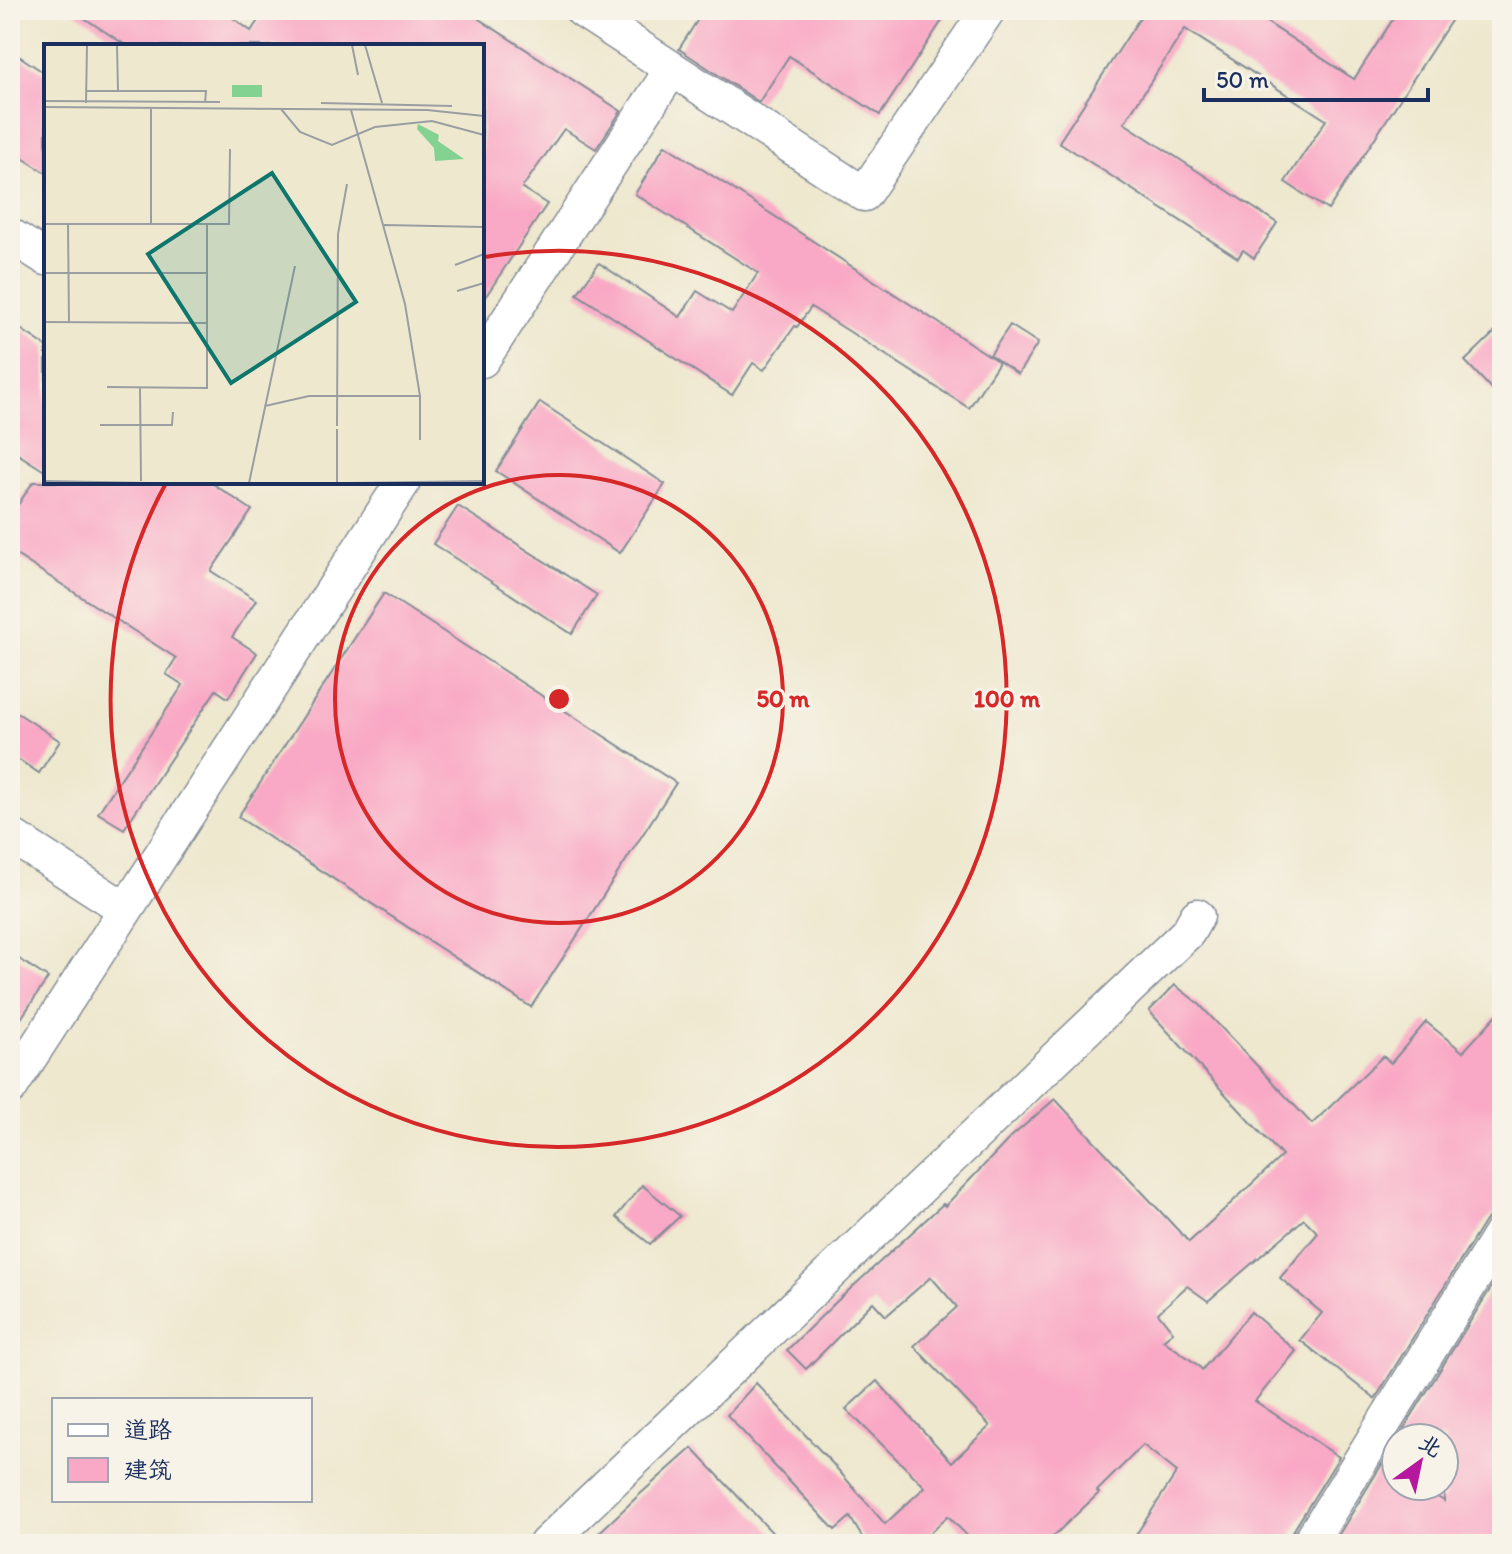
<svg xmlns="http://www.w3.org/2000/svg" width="1512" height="1554" font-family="Itim,'LXGW WenKai TC',sans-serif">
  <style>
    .building { fill: #f9a9c5 }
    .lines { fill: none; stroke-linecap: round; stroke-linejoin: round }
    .minor-casing { stroke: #848c96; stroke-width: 37 }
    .minor { stroke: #fff; stroke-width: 34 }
    .ring { fill: none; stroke: #d62828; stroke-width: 4 }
    .inset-road { fill: none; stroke: #9a9ea2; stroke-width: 2 }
    .view { fill: #0f766e; fill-opacity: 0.15; stroke: #0f766e; stroke-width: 4 }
    .inset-edge { fill: none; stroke: #1b2f5e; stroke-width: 4 }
    .centre { fill: #d62828; stroke: #f7f3e8; stroke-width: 4 }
    .ring-label { font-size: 24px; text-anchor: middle; font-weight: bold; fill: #d62828; stroke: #f7f3e8; stroke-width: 6; stroke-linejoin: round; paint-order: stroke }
  </style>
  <rect width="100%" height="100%" fill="#f7f3e8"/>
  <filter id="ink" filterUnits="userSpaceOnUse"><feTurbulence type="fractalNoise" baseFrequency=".0125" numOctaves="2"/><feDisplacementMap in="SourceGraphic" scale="16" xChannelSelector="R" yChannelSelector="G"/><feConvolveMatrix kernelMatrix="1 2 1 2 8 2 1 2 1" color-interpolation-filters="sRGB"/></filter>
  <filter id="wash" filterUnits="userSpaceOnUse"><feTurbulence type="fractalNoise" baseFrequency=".006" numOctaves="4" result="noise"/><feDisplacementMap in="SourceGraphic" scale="32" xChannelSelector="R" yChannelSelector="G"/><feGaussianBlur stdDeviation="1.8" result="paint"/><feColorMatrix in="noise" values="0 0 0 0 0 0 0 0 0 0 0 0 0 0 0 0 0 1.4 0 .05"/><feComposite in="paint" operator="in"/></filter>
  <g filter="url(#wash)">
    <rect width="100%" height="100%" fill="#eee8cf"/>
    <g id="blocks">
      <!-- building -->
      <g class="building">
        <path d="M 72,10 L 222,10 L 251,31 L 265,10 L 465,10 L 621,111 L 596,149 L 564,129 L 522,188 L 547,204 L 482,302 L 482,46 L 127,46 Z"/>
        <path d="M 704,10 L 949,10 L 880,115 L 789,56 L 759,102 L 679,49 Z"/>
        <path d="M 1145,10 L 1248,10 L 1354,79 L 1399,10 L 1458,10 L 1328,210 L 1285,182 L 1326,120 L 1185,29 L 1124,123 L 1277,223 L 1254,258 L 1243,250 L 1238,258 L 1059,142 Z"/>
        <path d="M 10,50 L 46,74 L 46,173 L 10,150 Z"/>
        <path d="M 665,145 L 999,362 L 969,408 L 811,307 L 797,327 L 795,326 L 764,370 L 753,363 L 732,395 L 577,294 L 599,263 L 680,317 L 697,291 L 732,313 L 758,273 L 635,194 Z"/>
        <path d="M 10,322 L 46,346 L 46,472 L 10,449 Z"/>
        <path d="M 1010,325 L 1038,343 L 1018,374 L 990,355 Z"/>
        <path d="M 1502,325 L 1502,400 L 1465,361 Z"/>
        <path d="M 540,402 L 665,484 L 620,553 L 496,471 Z"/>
        <path d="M 33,482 L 210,482 L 252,510 L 211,571 L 256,600 L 232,637 L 257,653 L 228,698 L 216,690 L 124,829 L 98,813 L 183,685 L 166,674 L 176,658 L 10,551 L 10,517 Z"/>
        <path d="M 458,506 L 597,595 L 572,634 L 433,544 Z"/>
        <path d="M 384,593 L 676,783 L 531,1007 L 238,817 Z"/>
        <path d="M 10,708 L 60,741 L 39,773 L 10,754 Z"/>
        <path d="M 10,953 L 48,978 L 10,1035 Z"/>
        <path d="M 1175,985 L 1199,1004 L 1312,1124 L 1383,1056 L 1391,1063 L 1426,1022 L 1463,1052 L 1502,1009 L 1502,1212 L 1492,1215 L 1485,1221 L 1375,1399 L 1300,1340 L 1322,1313 L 1280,1278 L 1318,1233 L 1304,1219 L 1208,1301 L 1187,1286 L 1158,1313 L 1173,1332 L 1163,1340 L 1199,1366 L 1202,1370 L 1251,1312 L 1296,1351 L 1255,1401 L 1339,1457 L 1292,1533 L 1289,1544 L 1130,1544 L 1177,1472 L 1143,1445 L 1097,1491 L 1099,1493 L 1045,1544 L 975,1544 L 948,1516 L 918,1544 L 864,1544 L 865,1542 L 850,1517 L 835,1530 L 727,1415 L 756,1383 L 833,1464 L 885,1524 L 925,1487 L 846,1409 L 877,1381 L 952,1462 L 990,1426 L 914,1346 L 957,1307 L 931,1277 L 886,1316 L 873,1302 L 806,1369 L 787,1350 L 836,1302 L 943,1204 L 945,1206 L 1011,1137 L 1055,1099 L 1189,1242 L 1282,1156 L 1149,1011 Z"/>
        <path d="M 642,1185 L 680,1216 L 650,1244 L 616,1217 Z"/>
        <path d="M 1502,1270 L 1502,1544 L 1333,1544 L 1382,1464 L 1396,1473 L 1396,1486 L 1419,1486 L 1444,1501 L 1444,1438 L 1398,1438 Z"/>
        <path d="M 692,1448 L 783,1544 L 587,1544 L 638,1496 Z"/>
      </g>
    </g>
  </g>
  <g filter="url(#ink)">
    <use href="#blocks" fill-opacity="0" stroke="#848c96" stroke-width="2"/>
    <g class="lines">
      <!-- minor casing -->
      <g class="minor-casing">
        <g id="minor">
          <path d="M 582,10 L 864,194 L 988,10"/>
          <path d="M 10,235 L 46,258"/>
          <path d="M 482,360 L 672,69"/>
          <path d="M 10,835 L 125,909"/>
          <path d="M 10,1088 L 403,482"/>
          <path d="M 546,1544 L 1188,932 L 1197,916"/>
          <path d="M 1309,1544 L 1502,1232"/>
        </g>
      </g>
      <!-- minor -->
      <use href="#minor" class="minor"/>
    </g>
  </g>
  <!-- distance rings -->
  <g class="ring">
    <circle cx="559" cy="699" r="224"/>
    <path d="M485 257A448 448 0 1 1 165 485"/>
  </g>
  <!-- overview -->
  <g transform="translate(44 44)">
    <rect width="440" height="440" fill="#eee8cf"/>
    <path d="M 188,41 L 218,41 L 218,53 L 188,53 ZM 374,80 L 395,91 L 394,97 L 420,115 L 391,117 L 390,104 L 373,85 Z" fill="#83d292"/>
    <path class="inset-road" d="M 73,1 L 74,47M 308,1 L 314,31M 321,1 L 338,59M 43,47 L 162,47 L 161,59M 0,57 L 176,58M 42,59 L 43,1M 277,59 L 408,62M 0,63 L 383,66 L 440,72M 237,65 L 256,88 L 288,101 L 331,83 L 388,77 L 440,91M 307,66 L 361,260 L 376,352 L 376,396M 0,180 L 107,180 L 107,64M 24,180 L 25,279M 107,180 L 185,180 L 186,105M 340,181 L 440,183M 411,221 L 440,210M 0,229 L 163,229M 413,247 L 440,239M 0,278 L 163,279M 63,343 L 163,344 L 163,180M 96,344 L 97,437M 221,362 L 265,352 L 376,352M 56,381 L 128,381 L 129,368M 293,382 L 294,190 L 303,140M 293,385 L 293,439M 0,437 L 105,439M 205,439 L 251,222M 303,439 L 440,437"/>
    <path class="view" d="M 228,129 L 312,258 L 187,339 L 104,210 Z"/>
    <rect width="440" height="440" class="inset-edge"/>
  </g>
  <circle cx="559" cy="699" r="12" class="centre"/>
  <g class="ring-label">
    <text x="783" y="707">50 m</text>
    <text x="1007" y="707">100 m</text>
  </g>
  <!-- margin -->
  <rect width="1512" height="1554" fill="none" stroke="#f7f3e8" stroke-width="40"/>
  <!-- legend -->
  <rect x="52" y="1398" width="260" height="104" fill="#f7f3e8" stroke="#9fa5b1" stroke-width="2"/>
  <rect x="68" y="1424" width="40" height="12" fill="#ffffff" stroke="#9fa5b1" stroke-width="2"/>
  <text x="124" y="1438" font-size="24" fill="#1b2f5e">道路</text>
  <rect x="68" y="1458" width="40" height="24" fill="#f9a9c5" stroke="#9fa5b1" stroke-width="2"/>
  <text x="124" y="1478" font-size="24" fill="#1b2f5e">建筑</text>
  <!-- north arrow -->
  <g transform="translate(1420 1462) rotate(33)"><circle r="38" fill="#f7f3e8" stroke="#9fa5b1" stroke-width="2"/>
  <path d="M0-6L14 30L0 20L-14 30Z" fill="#b5179e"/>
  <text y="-12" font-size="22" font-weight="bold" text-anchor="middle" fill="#1b2f5e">北</text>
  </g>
  <!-- scale -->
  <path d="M1204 88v12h224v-12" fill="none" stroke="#1b2f5e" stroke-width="4"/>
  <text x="1216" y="88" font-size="24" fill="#1b2f5e" stroke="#f7f3e8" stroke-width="6" paint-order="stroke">50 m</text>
</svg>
